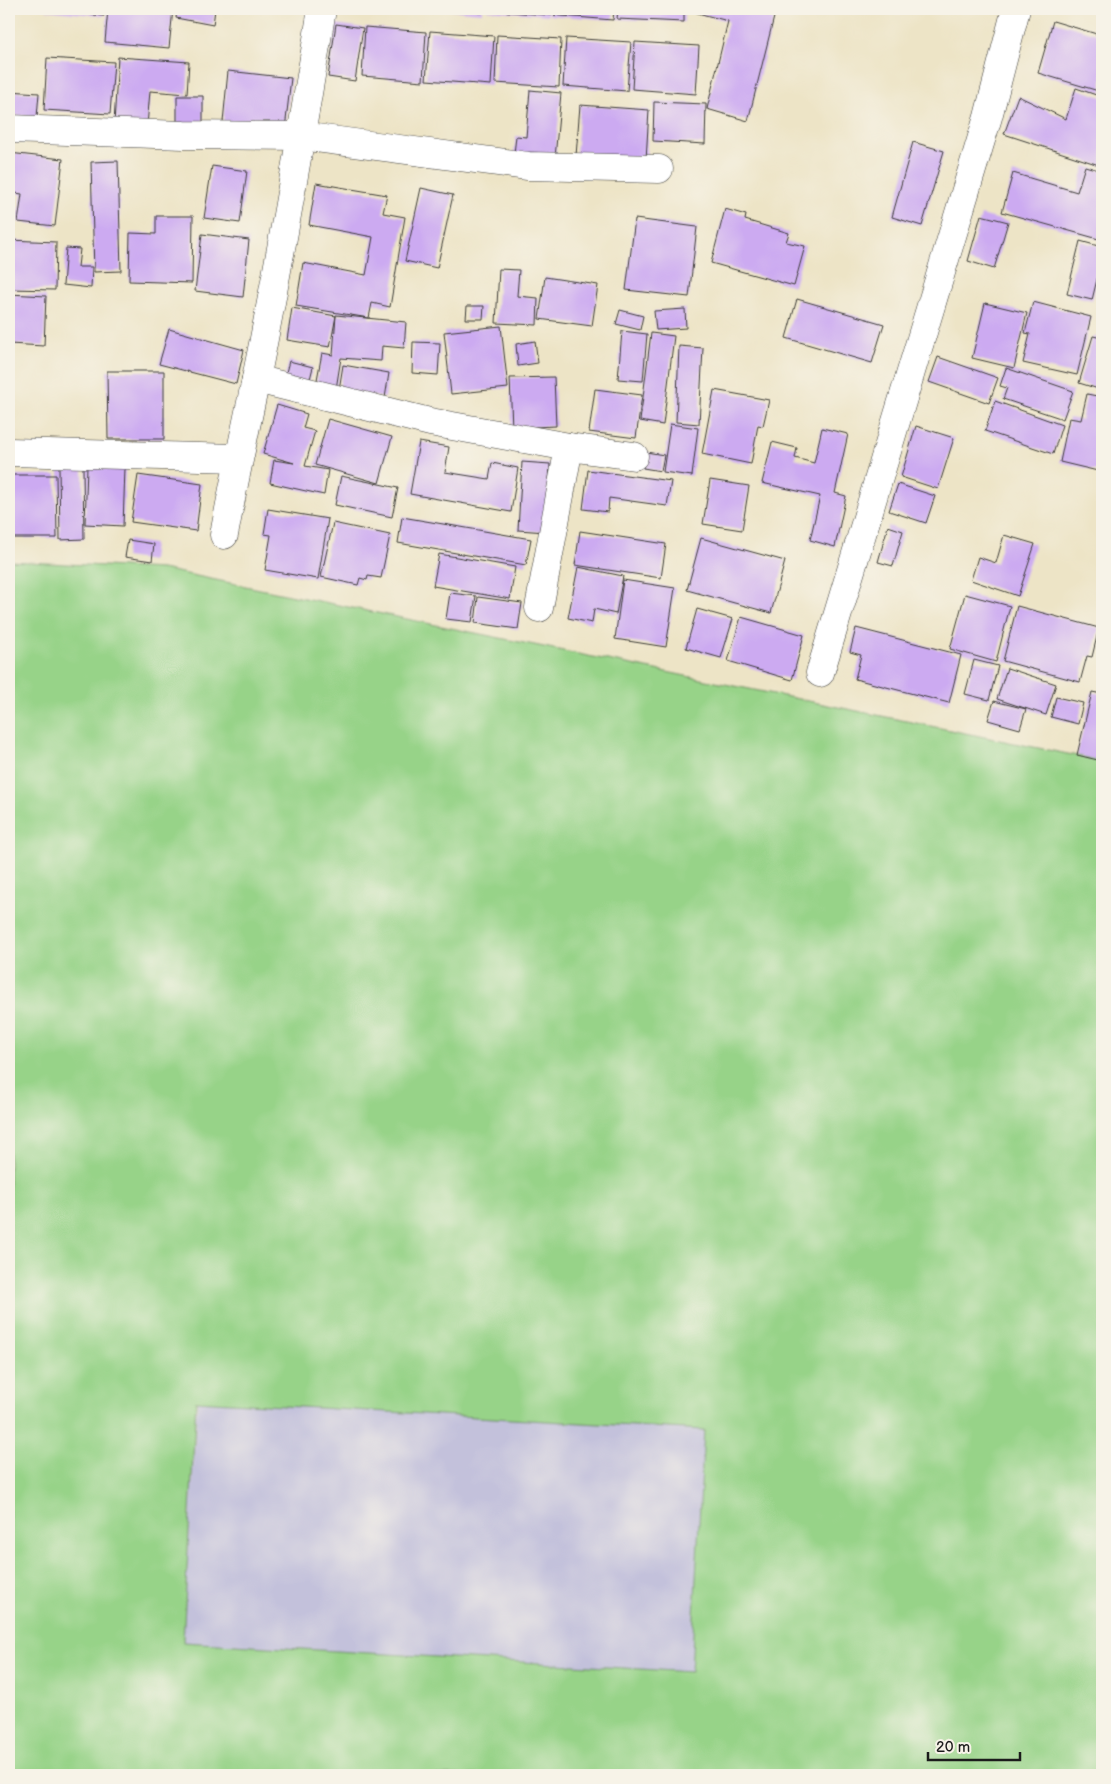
<svg xmlns="http://www.w3.org/2000/svg" width="1111" height="1784" font-family="'Balsamiq Sans',sans-serif">
  <style>
    .industrial { fill: #c3c1db }
    .green { fill: #97d388; stroke: #5a7852; fill-rule: evenodd }
    .building { fill: #ccaaf1 }
    .lines { fill: none; stroke-linecap: round; stroke-linejoin: round }
    .street-casing { stroke: #3b3a36; stroke-width: 29 }
    .street { stroke: #fff; stroke-width: 28 }
  </style>
  <rect width="100%" height="100%" fill="#f7f3e8"/>
  <filter id="ink" filterUnits="userSpaceOnUse"><feTurbulence type="fractalNoise" baseFrequency=".02" numOctaves="2"/><feDisplacementMap in="SourceGraphic" scale="10" xChannelSelector="R" yChannelSelector="G"/><feConvolveMatrix kernelMatrix="1 2 1 2 8 2 1 2 1" color-interpolation-filters="sRGB"/></filter>
  <filter id="wash" filterUnits="userSpaceOnUse"><feTurbulence type="fractalNoise" baseFrequency=".0096" numOctaves="4" result="noise"/><feDisplacementMap in="SourceGraphic" scale="20" xChannelSelector="R" yChannelSelector="G"/><feGaussianBlur stdDeviation="1.12" result="paint"/><feColorMatrix in="noise" values="0 0 0 0 0 0 0 0 0 0 0 0 0 0 0 0 0 1.4 0 .05"/><feComposite in="paint" operator="in"/></filter>
  <g filter="url(#wash)">
    <rect width="100%" height="100%" fill="#ede4c6"/>
    <!-- industrial -->
    <path class="industrial" d="M 197,1401 L 704,1430 L 691,1672 L 183,1642 Z"/>
    <!-- green -->
    <path class="green" d="M 9,561 L 162,569 L 1102,761 L 1102,1775 L 9,1775 ZM 196,1401 L 704,1430 L 691,1672 L 183,1642 Z"/>
    <g id="blocks">
      <!-- building -->
      <g class="building">
        <path d="M 46,9 L 105,9 L 104,16 L 46,10 Z"/>
        <path d="M 108,9 L 173,9 L 169,48 L 105,42 Z"/>
        <path d="M 177,9 L 215,9 L 213,25 L 176,18 Z"/>
        <path d="M 448,9 L 482,9 L 482,13 L 448,10 Z"/>
        <path d="M 487,9 L 548,9 L 548,15 L 487,10 Z"/>
        <path d="M 550,9 L 614,9 L 613,20 L 549,15 Z"/>
        <path d="M 618,9 L 684,9 L 684,22 L 617,19 Z"/>
        <path d="M 691,9 L 776,9 L 748,121 L 707,109 L 728,21 L 690,11 Z"/>
        <path d="M 1053,21 L 1100,35 L 1102,30 L 1102,92 L 1038,73 Z"/>
        <path d="M 336,24 L 363,28 L 355,81 L 328,77 Z"/>
        <path d="M 365,27 L 426,32 L 423,81 L 362,76 Z"/>
        <path d="M 430,31 L 494,36 L 491,85 L 426,80 Z"/>
        <path d="M 497,35 L 561,39 L 559,87 L 495,83 Z"/>
        <path d="M 566,38 L 631,42 L 627,91 L 563,86 Z"/>
        <path d="M 635,42 L 699,46 L 696,94 L 632,89 Z"/>
        <path d="M 118,57 L 189,62 L 187,94 L 150,91 L 147,126 L 114,124 Z"/>
        <path d="M 47,58 L 114,62 L 110,114 L 44,110 Z"/>
        <path d="M 228,71 L 291,78 L 285,129 L 223,122 Z"/>
        <path d="M 1076,88 L 1102,97 L 1102,166 L 1004,134 L 1018,96 L 1066,119 Z"/>
        <path d="M 530,90 L 561,93 L 555,158 L 514,154 L 516,136 L 526,137 Z"/>
        <path d="M 9,91 L 39,93 L 37,117 L 9,115 Z"/>
        <path d="M 177,96 L 203,96 L 203,129 L 177,128 Z"/>
        <path d="M 654,102 L 706,104 L 705,144 L 653,141 Z"/>
        <path d="M 580,105 L 649,110 L 646,160 L 576,156 Z"/>
        <path d="M 913,142 L 944,151 L 922,226 L 892,217 Z"/>
        <path d="M 9,153 L 63,159 L 55,226 L 18,222 L 22,194 L 9,192 Z"/>
        <path d="M 118,161 L 121,271 L 94,272 L 91,162 Z"/>
        <path d="M 212,166 L 247,171 L 240,223 L 204,218 Z"/>
        <path d="M 1085,166 L 1102,171 L 1102,240 L 1002,212 L 1013,173 L 1077,192 Z"/>
        <path d="M 316,183 L 387,195 L 383,213 L 405,217 L 390,307 L 372,303 L 369,318 L 296,306 L 303,263 L 366,275 L 373,237 L 309,225 Z"/>
        <path d="M 421,188 L 453,195 L 437,268 L 405,261 Z"/>
        <path d="M 725,209 L 746,215 L 745,220 L 789,233 L 786,242 L 805,246 L 794,286 L 711,263 Z"/>
        <path d="M 981,215 L 1008,222 L 994,269 L 968,261 Z"/>
        <path d="M 156,216 L 193,216 L 192,283 L 129,281 L 130,233 L 156,234 Z"/>
        <path d="M 635,219 L 697,227 L 689,297 L 626,290 Z"/>
        <path d="M 202,234 L 249,240 L 243,297 L 195,291 Z"/>
        <path d="M 9,240 L 56,242 L 55,290 L 9,289 Z"/>
        <path d="M 1080,241 L 1102,247 L 1102,259 L 1092,300 L 1067,294 Z"/>
        <path d="M 66,248 L 80,249 L 78,267 L 92,267 L 91,288 L 63,285 Z"/>
        <path d="M 499,269 L 519,270 L 517,296 L 538,298 L 537,325 L 496,323 Z"/>
        <path d="M 545,277 L 598,285 L 592,326 L 539,319 Z"/>
        <path d="M 9,294 L 46,296 L 44,346 L 9,344 Z"/>
        <path d="M 797,299 L 884,324 L 872,363 L 786,338 Z"/>
        <path d="M 1033,302 L 1091,317 L 1077,375 L 1023,363 L 1030,334 L 1025,333 Z"/>
        <path d="M 985,303 L 1027,313 L 1014,368 L 972,358 Z"/>
        <path d="M 467,306 L 484,306 L 483,319 L 466,319 Z"/>
        <path d="M 292,308 L 336,316 L 330,347 L 287,340 Z"/>
        <path d="M 685,309 L 686,328 L 656,330 L 654,311 Z"/>
        <path d="M 620,310 L 643,316 L 640,330 L 616,324 Z"/>
        <path d="M 336,315 L 406,322 L 404,348 L 382,346 L 381,361 L 341,358 L 336,389 L 316,385 L 322,353 L 333,355 Z"/>
        <path d="M 501,326 L 508,388 L 451,394 L 444,332 Z"/>
        <path d="M 169,329 L 244,350 L 236,384 L 159,364 Z"/>
        <path d="M 622,331 L 647,334 L 643,381 L 618,379 Z"/>
        <path d="M 651,333 L 674,336 L 663,425 L 640,421 Z"/>
        <path d="M 1093,336 L 1102,338 L 1102,390 L 1079,383 Z"/>
        <path d="M 535,341 L 538,363 L 518,366 L 516,344 Z"/>
        <path d="M 413,342 L 440,343 L 438,375 L 412,373 Z"/>
        <path d="M 679,346 L 703,348 L 699,424 L 676,422 Z"/>
        <path d="M 938,357 L 998,378 L 989,403 L 929,382 Z"/>
        <path d="M 289,361 L 313,367 L 308,387 L 284,380 Z"/>
        <path d="M 343,365 L 389,373 L 385,398 L 339,390 Z"/>
        <path d="M 1006,368 L 1073,391 L 1063,419 L 1003,399 L 1007,388 L 1000,386 Z"/>
        <path d="M 107,371 L 164,371 L 164,439 L 108,439 Z"/>
        <path d="M 554,377 L 556,426 L 512,428 L 510,378 Z"/>
        <path d="M 595,389 L 642,395 L 636,438 L 589,432 Z"/>
        <path d="M 714,390 L 769,400 L 763,426 L 758,425 L 751,464 L 702,454 Z"/>
        <path d="M 1087,394 L 1102,397 L 1102,472 L 1060,462 L 1069,418 L 1081,420 Z"/>
        <path d="M 995,401 L 1062,425 L 1053,454 L 985,431 Z"/>
        <path d="M 277,405 L 307,414 L 303,428 L 315,431 L 305,466 L 328,470 L 324,495 L 270,483 L 274,460 L 294,463 L 263,454 Z"/>
        <path d="M 328,419 L 392,437 L 379,483 L 315,465 Z"/>
        <path d="M 670,424 L 698,428 L 692,476 L 663,472 Z"/>
        <path d="M 916,426 L 954,438 L 938,489 L 901,477 Z"/>
        <path d="M 822,428 L 848,434 L 835,493 L 846,496 L 835,547 L 810,540 L 820,496 L 762,483 L 772,442 L 797,448 L 795,458 L 814,463 Z"/>
        <path d="M 419,442 L 449,447 L 445,472 L 489,479 L 492,463 L 518,468 L 511,512 L 410,494 Z"/>
        <path d="M 646,452 L 664,455 L 661,471 L 643,468 Z"/>
        <path d="M 522,462 L 550,464 L 546,532 L 518,530 Z"/>
        <path d="M 59,467 L 83,467 L 84,539 L 60,540 Z"/>
        <path d="M 87,467 L 125,468 L 123,526 L 85,524 Z"/>
        <path d="M 588,470 L 671,481 L 667,506 L 609,498 L 608,512 L 583,509 Z"/>
        <path d="M 9,475 L 56,475 L 57,538 L 9,538 Z"/>
        <path d="M 138,475 L 202,484 L 196,531 L 131,522 Z"/>
        <path d="M 341,476 L 398,488 L 392,517 L 335,505 Z"/>
        <path d="M 710,480 L 749,486 L 742,530 L 703,524 Z"/>
        <path d="M 898,484 L 935,496 L 926,523 L 889,511 Z"/>
        <path d="M 268,509 L 328,519 L 318,579 L 265,570 L 271,535 L 264,534 Z"/>
        <path d="M 402,517 L 531,539 L 526,565 L 398,543 Z"/>
        <path d="M 333,523 L 390,535 L 381,578 L 368,576 L 367,580 L 360,578 L 358,585 L 321,577 Z"/>
        <path d="M 888,526 L 903,531 L 893,566 L 878,562 Z"/>
        <path d="M 580,531 L 666,544 L 661,578 L 575,565 Z"/>
        <path d="M 1004,535 L 1035,544 L 1018,596 L 971,580 L 978,557 L 996,563 Z"/>
        <path d="M 701,538 L 785,561 L 771,613 L 687,590 Z"/>
        <path d="M 128,540 L 154,544 L 152,561 L 125,557 Z"/>
        <path d="M 439,554 L 515,567 L 510,599 L 433,586 Z"/>
        <path d="M 578,567 L 623,576 L 616,614 L 594,609 L 592,623 L 568,618 Z"/>
        <path d="M 623,580 L 675,588 L 666,647 L 615,639 Z"/>
        <path d="M 450,593 L 476,596 L 472,622 L 446,619 Z"/>
        <path d="M 965,594 L 1010,606 L 996,662 L 950,649 Z"/>
        <path d="M 478,597 L 522,603 L 518,629 L 475,623 Z"/>
        <path d="M 1017,606 L 1099,628 L 1092,657 L 1087,656 L 1080,682 L 1003,661 Z"/>
        <path d="M 697,609 L 733,619 L 721,658 L 686,648 Z"/>
        <path d="M 741,617 L 804,635 L 792,680 L 728,661 Z"/>
        <path d="M 856,628 L 961,655 L 949,703 L 855,679 L 861,655 L 850,652 Z"/>
        <path d="M 974,660 L 998,666 L 989,700 L 965,694 Z"/>
        <path d="M 1007,668 L 1056,684 L 1046,715 L 997,699 Z"/>
        <path d="M 1092,692 L 1102,694 L 1102,761 L 1077,755 Z"/>
        <path d="M 1056,697 L 1083,703 L 1078,724 L 1051,717 Z"/>
        <path d="M 994,701 L 1026,709 L 1020,729 L 988,720 Z"/>
      </g>
    </g>
  </g>
  <g filter="url(#ink)">
    <use href="#blocks" fill-opacity="0" stroke="#3b3a36" stroke-width="1"/>
    <g class="lines">
      <!-- street casing -->
      <g class="street-casing">
        <g id="street">
          <path d="M 9,129 L 184,135 L 301,136 L 528,166 L 659,169"/>
          <path d="M 256,379 L 430,422 L 569,447 L 539,608"/>
          <path d="M 569,447 L 634,456"/>
          <path d="M 9,452 L 238,458"/>
          <path d="M 224,535 C 234,482 245,431 256,379 C 281,256 302,132 322,9"/>
          <path d="M 820,673 L 988,117 L 1016,9"/>
        </g>
      </g>
      <!-- street -->
      <use href="#street" class="street"/>
    </g>
  </g>
  <!-- margin -->
  <rect width="1111" height="1784" fill="none" stroke="#f7f3e8" stroke-width="30"/>
  <!-- scale -->
  <path d="M928 1752v8h92v-8" fill="none" stroke="#1c1c1c" stroke-width="2.5"/>
  <text x="936" y="1752" font-size="15" fill="#1c1c1c" stroke="#f7f3e8" stroke-width="4" paint-order="stroke">20 m</text>
</svg>
